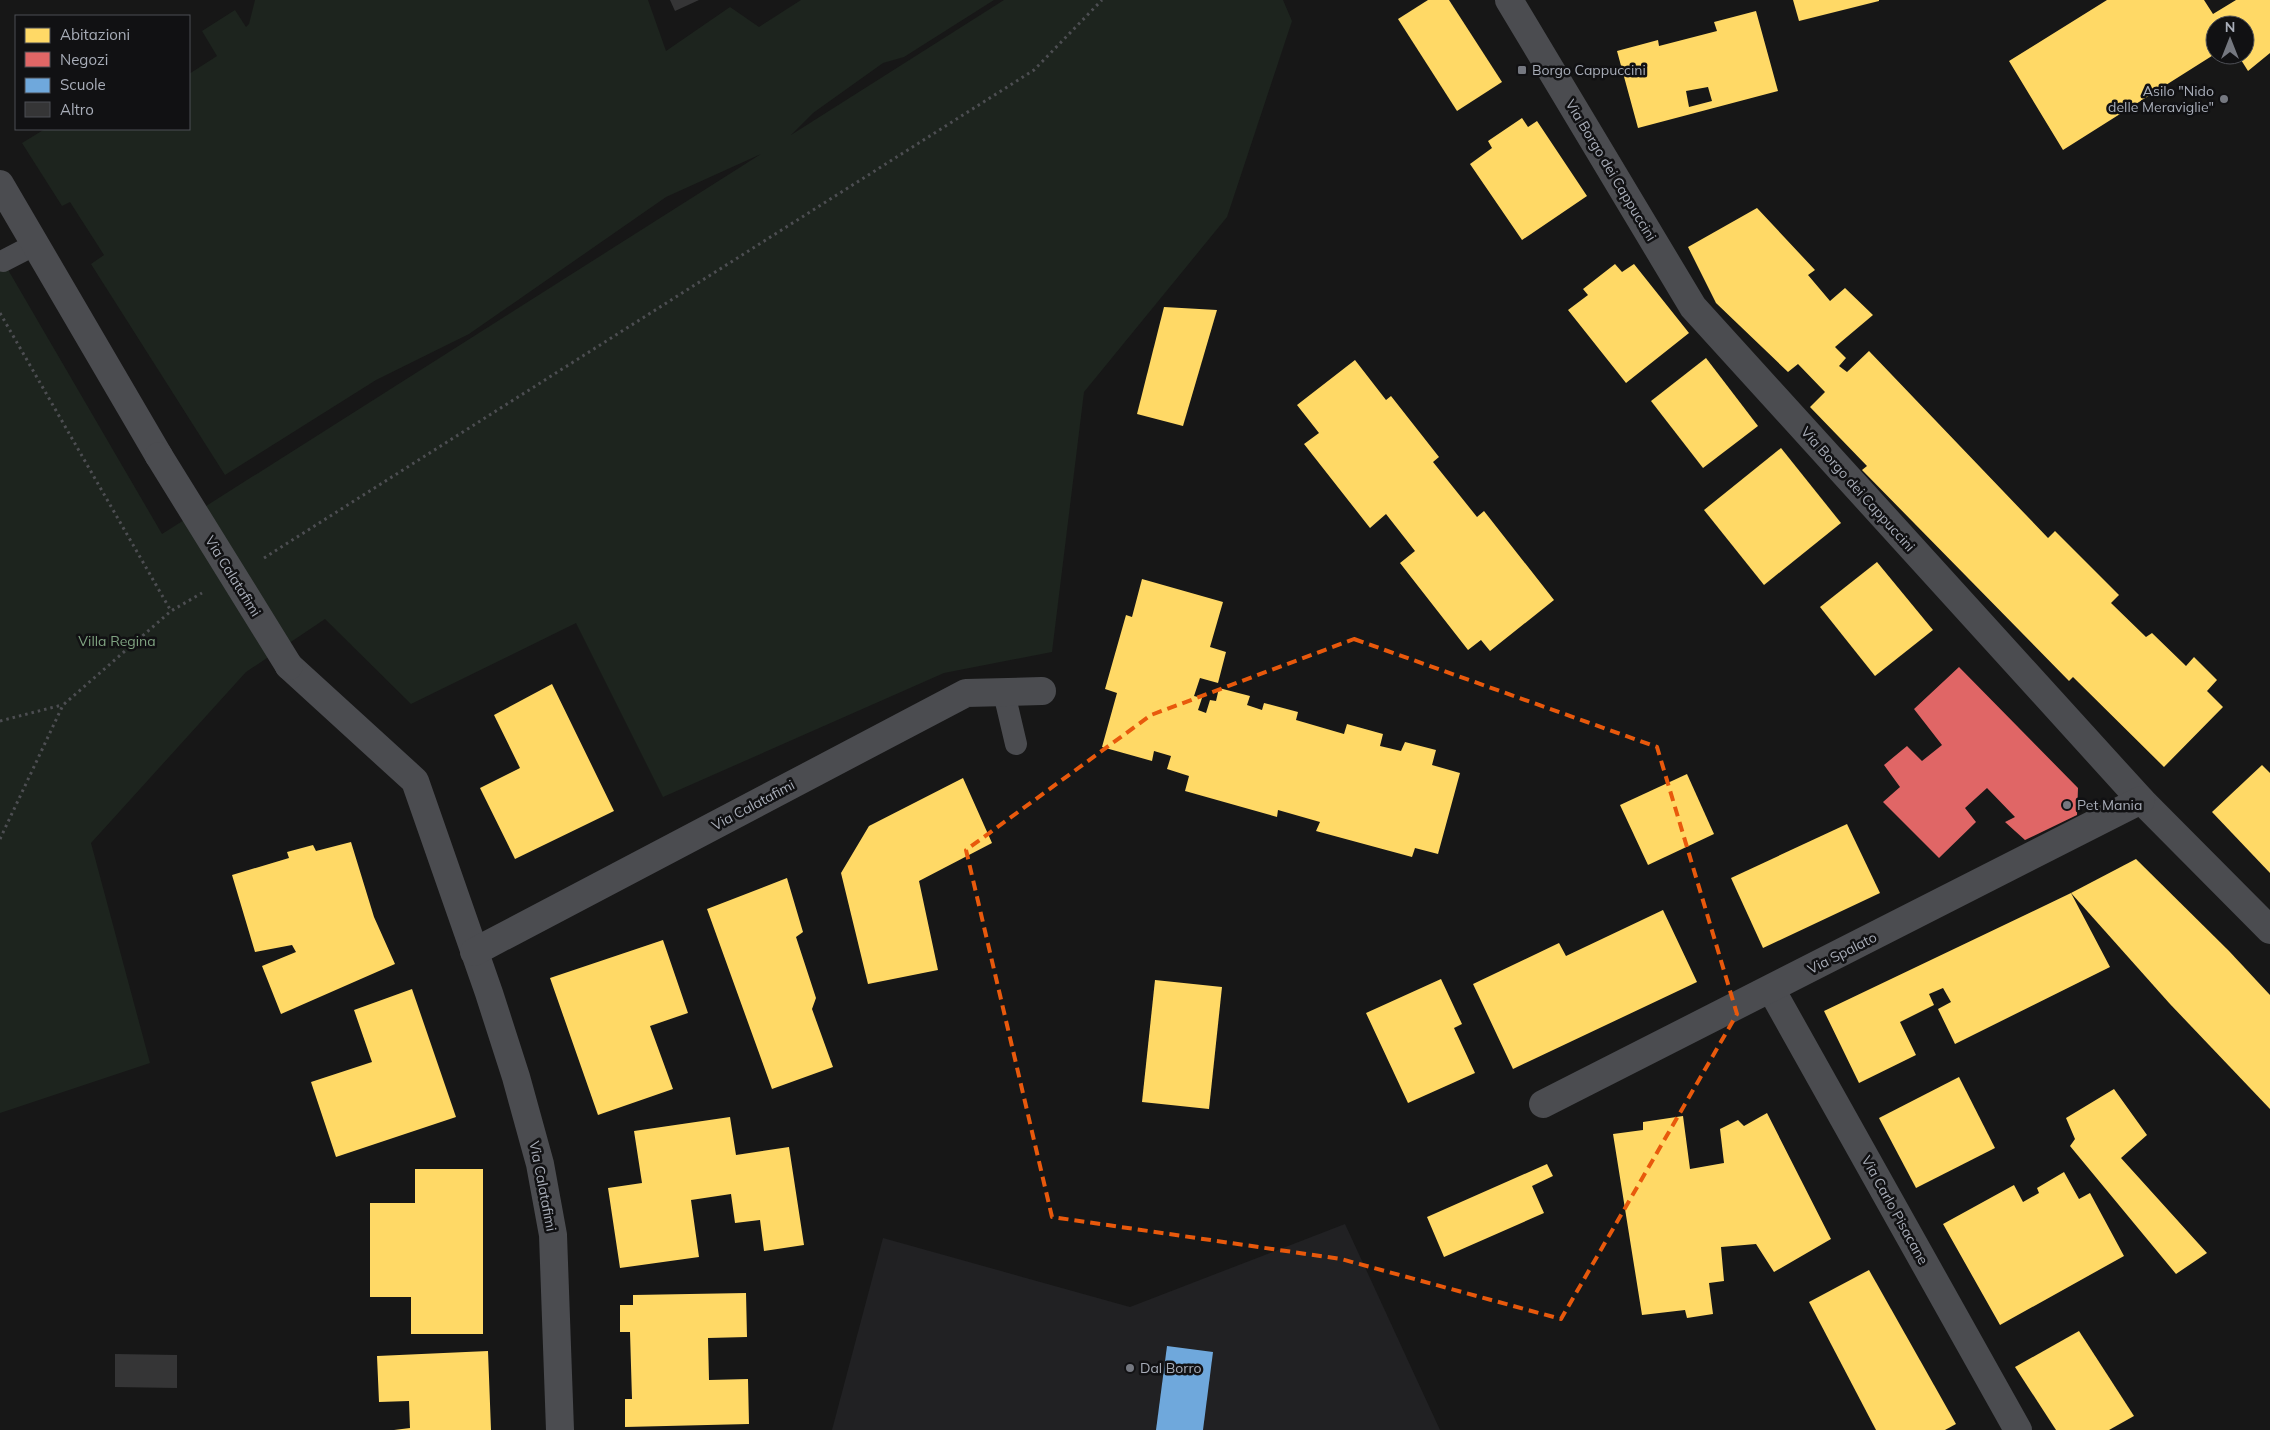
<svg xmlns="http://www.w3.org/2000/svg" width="2270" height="1430" font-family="Mulish,sans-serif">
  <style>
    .built { fill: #212123 }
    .green { fill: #1d241e }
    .homes { fill: #ffd966; fill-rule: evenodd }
    .shops { fill: #e06666 }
    .schools { fill: #6fa8dc }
    .building { fill: #353536 }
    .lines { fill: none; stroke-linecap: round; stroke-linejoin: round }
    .path { stroke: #4d4e52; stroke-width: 3; stroke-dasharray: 2.5 4; stroke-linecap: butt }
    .lane { stroke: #4b4c50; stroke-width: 22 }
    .street { stroke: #4b4c50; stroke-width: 28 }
    .street-bridge { stroke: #4b4c50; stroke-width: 28 }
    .marked { fill: none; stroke: #e8590c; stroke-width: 4; stroke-dasharray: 10 6; stroke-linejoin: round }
    .poi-dot { fill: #757880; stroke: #111113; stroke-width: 2 }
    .labels { text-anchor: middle; stroke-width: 5; stroke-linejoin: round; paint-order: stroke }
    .poi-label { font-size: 14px; fill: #a8adb8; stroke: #111113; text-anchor: start }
    .street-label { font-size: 14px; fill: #a8adb8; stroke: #111113 }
    .park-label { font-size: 14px; fill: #7fa381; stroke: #111113 }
  </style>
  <rect width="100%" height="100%" fill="#171717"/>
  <!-- built -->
  <path class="built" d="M 1345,1224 L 1440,1430 L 832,1430 L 883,1238 L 1130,1307 Z"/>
  <!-- green -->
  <path class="green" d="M 255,0 L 648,0 L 666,51 L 730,7 L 759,27 L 801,0 L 994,0 L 904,57 L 883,63 L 813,113 L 791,135 L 1004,0 L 1283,0 L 1292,21 L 1227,217 L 1084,392 L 1052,652 L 944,673 L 663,797 L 576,623 L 411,704 L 325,619 L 246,672 L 91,843 L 150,1063 L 0,1113 L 0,256 L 162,534 L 761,154 L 666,197 L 469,334 L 376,380 L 225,475 L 91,264 L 104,255 L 70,202 L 62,206 L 22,143 L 45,129 L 189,129 L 189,74 L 217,56 L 202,31 L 235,10 L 246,27 L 249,24 Z"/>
  <!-- homes -->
  <g class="homes">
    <path d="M 1428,0 L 1449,0 L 1502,82 L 1457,111 L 1398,19 Z"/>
    <path d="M 1793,0 L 1879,0 L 1879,1 L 1799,21 Z"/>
    <path d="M 2107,0 L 2204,0 L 2213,14 L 2236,0 L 2270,0 L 2270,53 L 2248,71 L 2238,55 L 2245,55 L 2245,25 L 2215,25 L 2215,54 L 2063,150 L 2009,61 Z"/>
    <path d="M 1756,11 L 1778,91 L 1638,128 L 1617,51 L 1658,40 L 1659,46 L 1717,31 L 1714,22 ZM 1708,87 L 1712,101 L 1689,107 L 1686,91 Z"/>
    <path d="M 1522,118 L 1528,127 L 1537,121 L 1587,196 L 1522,240 L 1470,164 L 1492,148 L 1488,141 Z"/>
    <path d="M 1757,208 L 1815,270 L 1808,275 L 1830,301 L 1845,288 L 1873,315 L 1835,347 L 1846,358 L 1839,366 L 1847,372 L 1869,351 L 2048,538 L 2055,531 L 2119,595 L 2111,603 L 2146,637 L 2152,633 L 2186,666 L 2194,657 L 2217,680 L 2207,691 L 2223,707 L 2164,767 L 2073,677 L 2069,681 L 1862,470 L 1867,466 L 1810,407 L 1825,392 L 1798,364 L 1788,372 L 1716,303 L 1688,247 Z"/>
    <path d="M 1615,264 L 1622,272 L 1634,264 L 1689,333 L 1626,383 L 1568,310 L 1588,295 L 1583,289 Z"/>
    <path d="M 1164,307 L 1217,310 L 1183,426 L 1137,414 Z"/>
    <path d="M 1706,358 L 1758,426 L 1703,468 L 1651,401 Z"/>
    <path d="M 1355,360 L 1386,400 L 1391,396 L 1439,457 L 1433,462 L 1477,517 L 1484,511 L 1554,600 L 1490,651 L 1481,640 L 1468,650 L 1400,563 L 1415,551 L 1386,514 L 1370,528 L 1304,444 L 1319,433 L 1297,405 Z"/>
    <path d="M 1781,448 L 1841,523 L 1764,585 L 1704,510 Z"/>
    <path d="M 1877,562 L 1933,630 L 1875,676 L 1820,607 Z"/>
    <path d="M 1142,579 L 1223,602 L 1210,647 L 1226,652 L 1218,683 L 1200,678 L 1194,696 L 1202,698 L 1198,710 L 1206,713 L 1210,700 L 1216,701 L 1219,688 L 1250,696 L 1247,705 L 1262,710 L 1264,703 L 1298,712 L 1296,720 L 1344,734 L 1347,724 L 1383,734 L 1380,746 L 1401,751 L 1405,742 L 1436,750 L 1432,765 L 1460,773 L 1438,854 L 1415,848 L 1412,857 L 1316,831 L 1320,822 L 1278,810 L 1277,817 L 1185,791 L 1189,776 L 1167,769 L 1171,756 L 1154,751 L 1152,761 L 1102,747 L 1117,693 L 1105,689 L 1126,615 L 1132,617 Z"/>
    <path d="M 552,684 L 614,811 L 515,859 L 480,788 L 520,768 L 494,715 Z"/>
    <path d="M 2262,765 L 2270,773 L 2270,873 L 2212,812 Z"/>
    <path d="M 1687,774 L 1714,834 L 1648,865 L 1620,805 Z"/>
    <path d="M 963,778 L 992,843 L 919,881 L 938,970 L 868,984 L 841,873 L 869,826 Z"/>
    <path d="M 1847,824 L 1880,893 L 1763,948 L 1731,878 Z"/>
    <path d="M 351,842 L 374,917 L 395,964 L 281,1014 L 262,966 L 296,952 L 292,945 L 255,952 L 232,875 L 289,858 L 287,852 L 313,845 L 316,851 Z"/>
    <path d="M 2136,859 L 2229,951 L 2270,995 L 2270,1109 L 2170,1004 L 2071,893 Z"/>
    <path d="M 787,878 L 803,932 L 796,937 L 816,998 L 812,1009 L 833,1067 L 772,1089 L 707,909 Z"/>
    <path d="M 2071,893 L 2110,967 L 1955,1044 L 1938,1009 L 1951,1002 L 1943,988 L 1929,994 L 1934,1005 L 1900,1022 L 1916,1055 L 1859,1083 L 1824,1011 Z"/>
    <path d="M 1663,910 L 1697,982 L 1513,1069 L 1473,984 L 1559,943 L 1566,956 Z"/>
    <path d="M 663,940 L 688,1013 L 650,1026 L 673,1089 L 598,1115 L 550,978 Z"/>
    <path d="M 1441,979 L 1462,1024 L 1454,1028 L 1475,1073 L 1408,1103 L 1366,1013 Z"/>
    <path d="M 1155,980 L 1222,987 L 1209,1109 L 1142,1102 Z"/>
    <path d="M 412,989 L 456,1117 L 336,1157 L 311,1082 L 372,1062 L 354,1010 Z"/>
    <path d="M 1959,1077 L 1995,1148 L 1916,1188 L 1879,1118 Z"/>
    <path d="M 2114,1089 L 2147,1135 L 2121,1158 L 2207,1253 L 2176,1274 L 2070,1146 L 2075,1139 L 2066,1118 Z"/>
    <path d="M 1767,1113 L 1831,1239 L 1774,1272 L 1756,1244 L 1721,1247 L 1724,1281 L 1709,1283 L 1713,1314 L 1687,1318 L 1685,1310 L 1642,1315 L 1613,1134 L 1643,1130 L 1643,1122 L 1683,1116 L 1690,1169 L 1724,1163 L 1720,1129 L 1738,1120 L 1744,1126 Z"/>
    <path d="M 730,1117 L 736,1155 L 789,1147 L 804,1245 L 764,1251 L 760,1220 L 735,1223 L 731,1194 L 691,1200 L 699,1257 L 620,1268 L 608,1188 L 642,1183 L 634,1131 Z"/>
    <path d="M 1547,1164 L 1553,1176 L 1532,1186 L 1544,1213 L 1444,1257 L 1427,1217 Z"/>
    <path d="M 415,1169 L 483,1169 L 483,1334 L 411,1334 L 411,1297 L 370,1297 L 370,1203 L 415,1203 Z"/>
    <path d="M 2064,1172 L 2079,1199 L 2090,1193 L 2124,1256 L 2000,1325 L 1943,1224 L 2014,1185 L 2023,1202 L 2039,1193 L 2037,1188 Z"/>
    <path d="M 1869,1270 L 1956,1424 L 1945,1430 L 1876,1430 L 1809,1302 Z"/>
    <path d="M 746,1293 L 747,1337 L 708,1338 L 709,1380 L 748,1379 L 749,1424 L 625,1427 L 625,1399 L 632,1399 L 630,1332 L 620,1332 L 620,1305 L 633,1305 L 633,1295 Z"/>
    <path d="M 2079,1331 L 2134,1416 L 2109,1430 L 2056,1430 L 2015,1367 Z"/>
    <path d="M 488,1351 L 491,1430 L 394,1430 L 410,1428 L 409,1401 L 379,1402 L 377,1356 Z"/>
  </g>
  <!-- shops -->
  <path class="shops" d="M 1959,667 L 2078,788 L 2077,815 L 2025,840 L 2005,822 L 2015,817 L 1987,788 L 1965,808 L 1976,822 L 1939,858 L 1883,802 L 1900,787 L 1884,765 L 1907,746 L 1922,761 L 1942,745 L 1914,709 Z"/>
  <!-- schools -->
  <path class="schools" d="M 1167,1346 L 1213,1352 L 1203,1430 L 1156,1430 Z"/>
  <!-- building -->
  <g class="building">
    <path d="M 670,0 L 699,0 L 675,11 Z"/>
    <path d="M 115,1354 L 177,1355 L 177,1388 L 115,1387 Z"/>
  </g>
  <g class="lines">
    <!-- path -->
    <g class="path">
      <path d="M 0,313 L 171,611"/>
      <path d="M 264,558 L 1034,70 L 1102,0"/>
      <path d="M 0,721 L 62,705"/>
      <path d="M 0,839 L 63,705 L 171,611 L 202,593"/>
    </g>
    <!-- lane -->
    <g class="lane">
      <path d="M 3,261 L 36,244"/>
      <path d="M 1004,693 L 1016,744"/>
    </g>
    <!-- street -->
    <g class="street">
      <path d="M 1509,0 L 1693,307 L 2141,800 L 2270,930"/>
      <path d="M 0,184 L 159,456"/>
      <path d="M 289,666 L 415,781 L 489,993 L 516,1077 L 540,1164 L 553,1235 L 560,1430"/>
      <path d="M 474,952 L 966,693 L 1042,691"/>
      <path d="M 1771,989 L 2018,1430"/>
      <path d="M 1543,1104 L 2141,800"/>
    </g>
    <!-- street-bridge -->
    <path class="street-bridge" d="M 159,456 L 289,666"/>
  </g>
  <!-- marked area -->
  <path class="marked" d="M 1354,639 L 1657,747 L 1737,1014 L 1561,1319 L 1341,1259 L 1052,1217 L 966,850 L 1151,715 Z"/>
  <!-- markers -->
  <g class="poi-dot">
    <rect x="1517" y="65" width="10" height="10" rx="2.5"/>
    <circle cx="2224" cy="99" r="5"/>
    <circle cx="2067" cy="805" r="5"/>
    <circle cx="1130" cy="1368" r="5"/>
  </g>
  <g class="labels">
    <!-- poi labels -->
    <g class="poi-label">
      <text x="1532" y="75">Borgo Cappuccini</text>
      <text x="2214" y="96" text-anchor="end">Asilo "Nido<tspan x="2214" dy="16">delle Meraviglie"</tspan></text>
      <text x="2077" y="810">Pet Mania</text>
      <text x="1140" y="1373">Dal Borro</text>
    </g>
    <!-- street labels -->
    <g class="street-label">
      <text transform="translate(1611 170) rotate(59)" y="5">Via Borgo dei Cappuccini</text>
      <text transform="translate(1858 489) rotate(48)" y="5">Via Borgo dei Cappuccini</text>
      <text transform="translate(233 576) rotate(58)" y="5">Via Calatafimi</text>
      <text transform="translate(753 805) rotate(-28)" y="5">Via Calatafimi</text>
      <text transform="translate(1842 953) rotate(-27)" y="5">Via Spalato</text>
      <text transform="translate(543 1186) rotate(79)" y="5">Via Calatafimi</text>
      <text transform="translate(1895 1210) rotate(61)" y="5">Via Carlo Pisacane</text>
    </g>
    <!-- park labels -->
    <g class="park-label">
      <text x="117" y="646">Villa Regina</text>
    </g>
  </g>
  <!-- legend -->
  <rect x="15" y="15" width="175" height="115" fill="#111113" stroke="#4d4f55"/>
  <rect x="25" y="28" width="25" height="15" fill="#ffd966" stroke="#4d4f55"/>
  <text x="60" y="40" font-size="15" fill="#a8adb8">Abitazioni</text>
  <rect x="25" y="52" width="25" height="15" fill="#e06666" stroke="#4d4f55"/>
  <text x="60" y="65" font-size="15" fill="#a8adb8">Negozi</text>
  <rect x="25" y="78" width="25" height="15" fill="#6fa8dc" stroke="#4d4f55"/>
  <text x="60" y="90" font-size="15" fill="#a8adb8">Scuole</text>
  <rect x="25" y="102" width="25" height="15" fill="#353536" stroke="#4d4f55"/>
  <text x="60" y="115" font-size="15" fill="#a8adb8">Altro</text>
  <!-- north arrow -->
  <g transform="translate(2230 40)"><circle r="24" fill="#111113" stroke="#4d4f55"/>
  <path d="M0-4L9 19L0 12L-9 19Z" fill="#757880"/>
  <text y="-8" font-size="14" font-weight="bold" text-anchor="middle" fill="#a8adb8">N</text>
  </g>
</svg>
